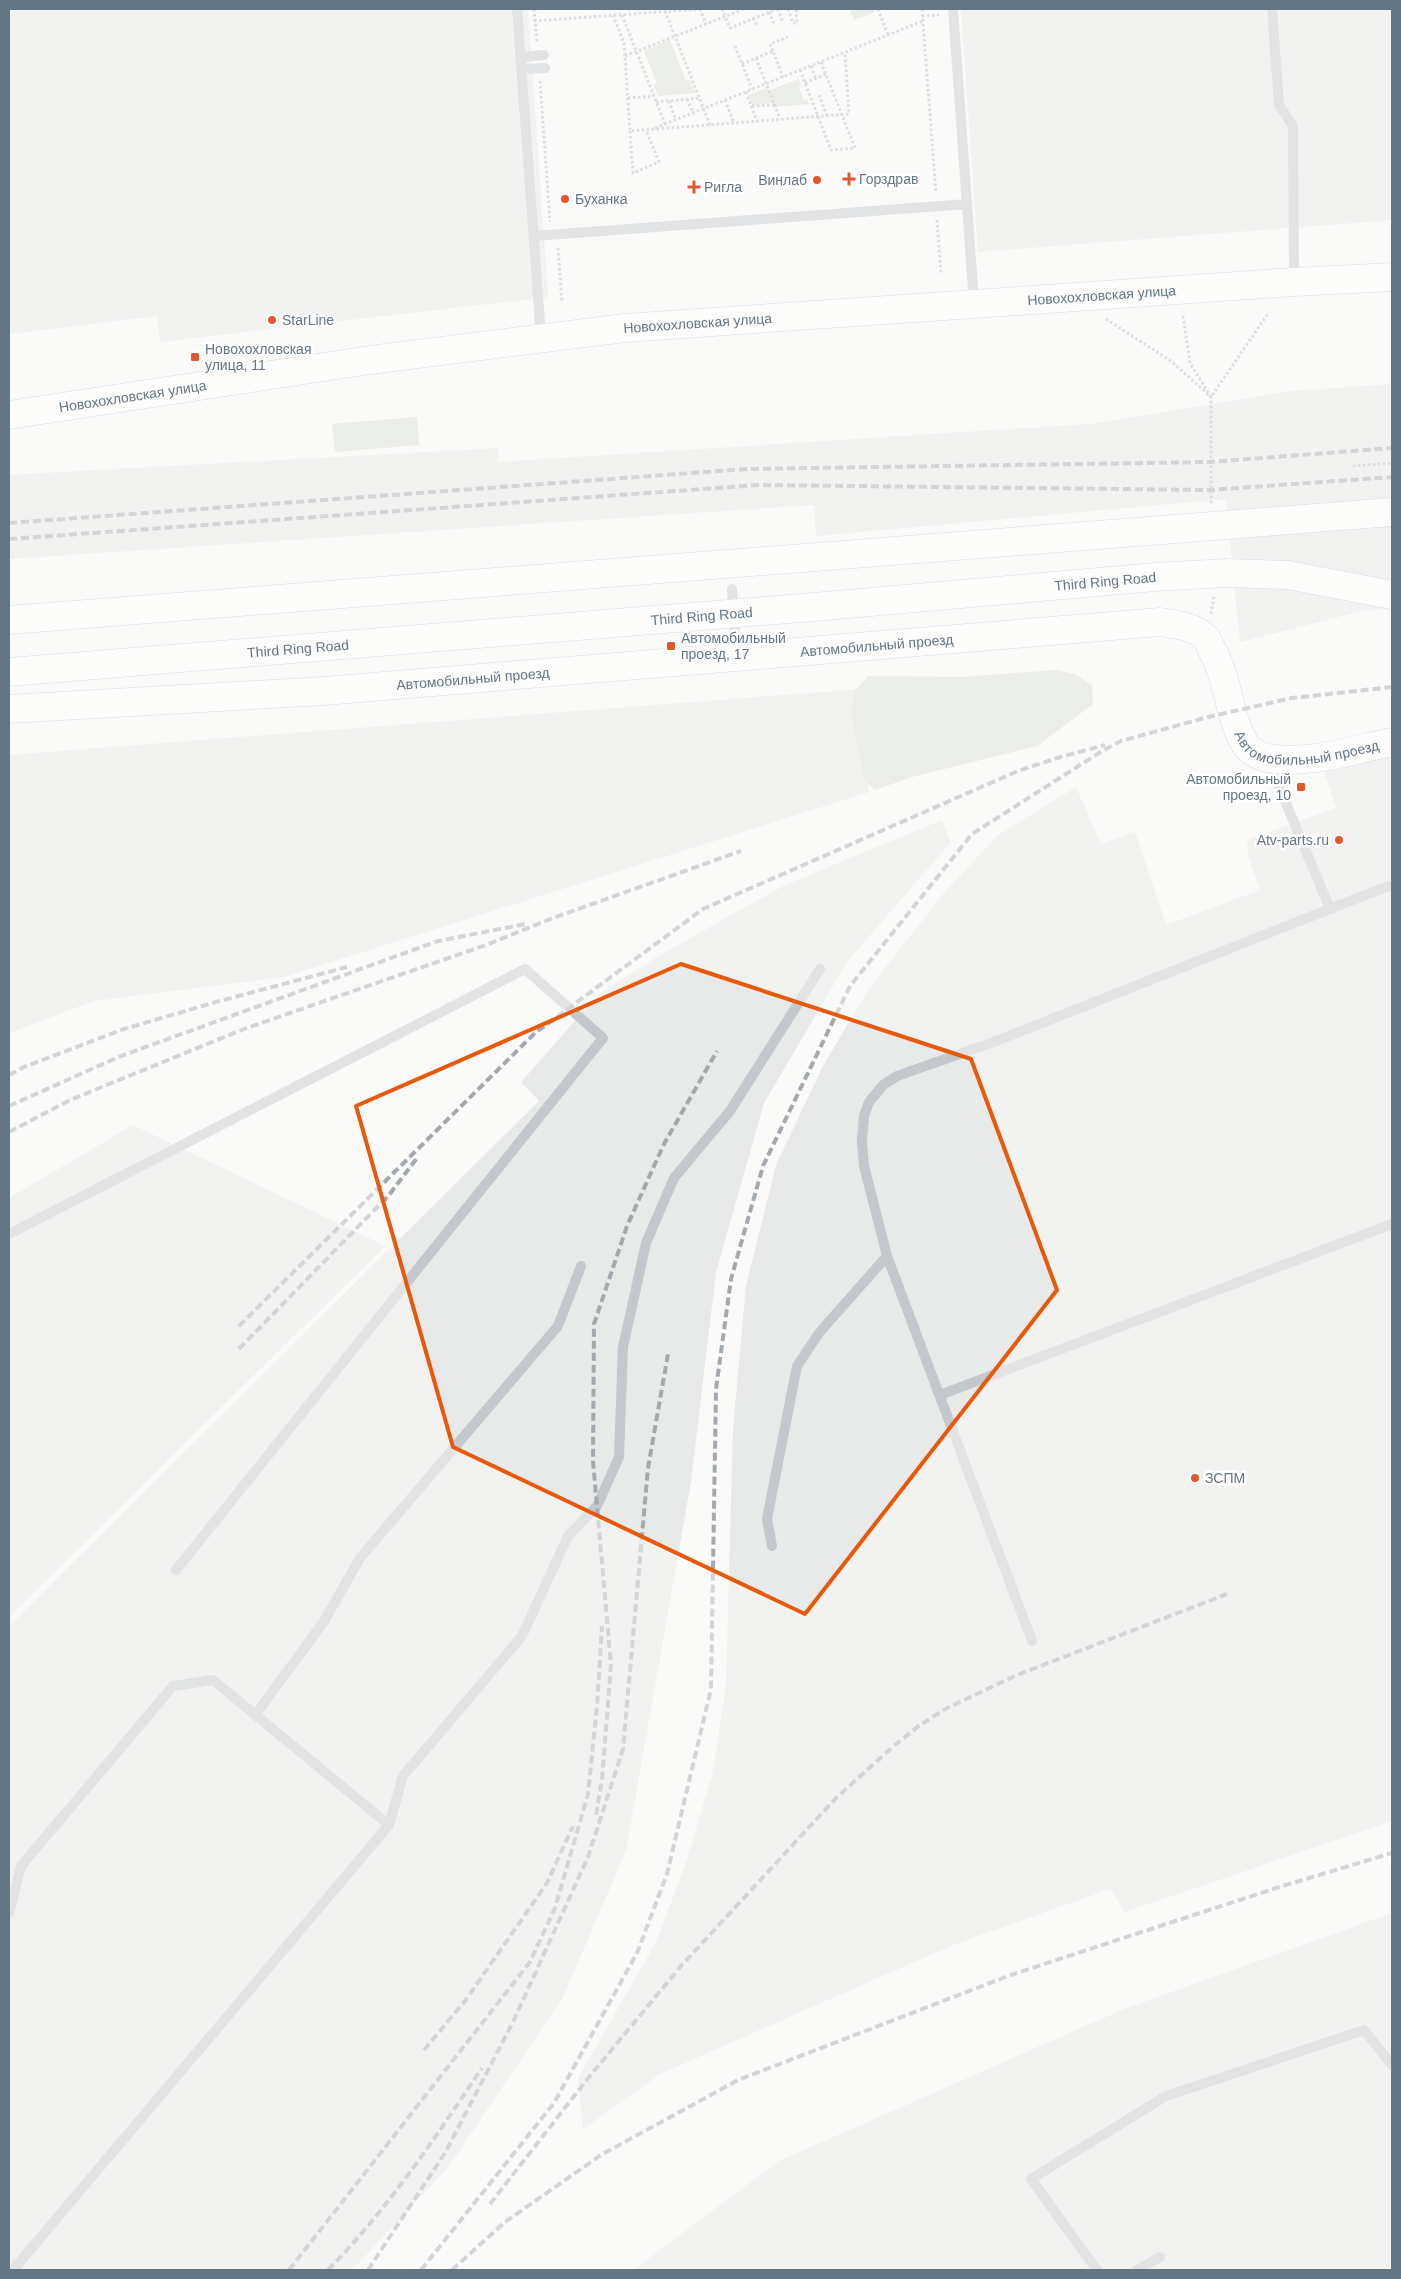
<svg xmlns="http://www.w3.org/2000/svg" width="1401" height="2279" font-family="Arial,sans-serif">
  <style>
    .built { fill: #e8e9e9 }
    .green { fill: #dadfd7 }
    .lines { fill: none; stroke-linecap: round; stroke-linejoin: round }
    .secondary-casing { stroke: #b3babf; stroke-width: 29 }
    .primary-casing { stroke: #b5babe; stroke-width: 29 }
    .path { stroke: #bbbfc2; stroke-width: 3; stroke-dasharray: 2.5 2.5; stroke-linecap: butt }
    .lane { stroke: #c3c8cc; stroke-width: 10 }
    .secondary { stroke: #fff; stroke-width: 28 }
    .primary { stroke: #fff; stroke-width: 28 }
    .rail { stroke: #a2aab0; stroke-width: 4; stroke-dasharray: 8 4; stroke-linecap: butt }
    .primary-bridge-casing { stroke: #b5babe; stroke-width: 29; stroke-linecap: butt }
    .primary-bridge { stroke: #fff; stroke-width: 28 }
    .marked { fill: none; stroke: #e8590c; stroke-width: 4; stroke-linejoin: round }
    .poi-dot { fill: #e4572e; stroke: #fff; stroke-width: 2 }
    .labels { text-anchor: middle; stroke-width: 5; stroke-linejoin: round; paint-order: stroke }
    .poi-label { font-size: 14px; fill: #657683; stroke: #fff; text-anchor: start }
    .street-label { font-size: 14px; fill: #657683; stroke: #fff }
  </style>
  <rect width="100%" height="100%" fill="#fafaf8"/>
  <!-- built -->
  <g class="built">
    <path d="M 9,9 L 528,9 L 548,297 L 160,342 L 157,316 L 9,334 Z"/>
    <path d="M 961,9 L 1392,9 L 1392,220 L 978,252 Z"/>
    <path d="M 1392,384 L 1392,608 L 1362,611 L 1240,642 L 1226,499 L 816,536 L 814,505 L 9,559 L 9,475 L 498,448 L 498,462 L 1090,424 L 1292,391 Z"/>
    <path d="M 860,689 L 869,792 L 284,977 L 94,1001 L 9,1033 L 9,755 Z"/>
    <path d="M 1392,749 L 1392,1821 L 1125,1912 L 1110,1889 L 953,1945 L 660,2074 L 583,2129 L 578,2078 L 655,1944 L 684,1869 L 713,1773 L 726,1685 L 733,1430 L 746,1285 L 776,1165 L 823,1066 L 868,990 L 943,894 L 998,835 L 1076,787 L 1101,844 L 1135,832 L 1166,925 L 1260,890 L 1248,855 L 1247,840 L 1336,808 L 1324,771 Z"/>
    <path d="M 942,820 L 951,842 L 847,962 L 764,1103 L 716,1272 L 691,1482 L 626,1851 L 562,1999 L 447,2169 L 352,2270 L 9,2270 L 9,1626 L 539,1101 L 521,1082 L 598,995 L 660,955 L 785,885 Z"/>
    <path d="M 133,1125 L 385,1246 L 9,1617 L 9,1198 Z"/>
    <path d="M 1392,1913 L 1392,2270 L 633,2270 L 779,2161 L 1124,2009 Z"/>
  </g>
  <!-- green -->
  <g class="green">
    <path d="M 850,9 L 874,9 L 875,12 L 854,20 Z"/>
    <path d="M 670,40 L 686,81 L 690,80 L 695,93 L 658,96 L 654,85 L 657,83 L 644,51 Z"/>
    <path d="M 799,79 L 801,86 L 799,87 L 804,100 L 807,99 L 809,104 L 774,107 L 772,103 L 752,105 L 749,95 L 766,88 L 768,91 Z"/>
    <path d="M 417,417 L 419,445 L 335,452 L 332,424 Z"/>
    <path d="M 1055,670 L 1075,674 L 1092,685 L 1093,704 L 1037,746 L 912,777 L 875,790 L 865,781 L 851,712 L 855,691 L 868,676 L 962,677 Z"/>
  </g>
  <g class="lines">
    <!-- secondary casing -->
    <g class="secondary-casing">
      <g id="secondary">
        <path id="s1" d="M 9,415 L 370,360 L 625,328 L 1294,282 L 1392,277"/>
        <path id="s2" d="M 9,709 L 324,691 L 1160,622 C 1175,624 1194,626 1206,638 C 1209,642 1211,648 1213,652 C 1229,680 1229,720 1246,745 C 1250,752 1261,757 1268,758 C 1310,765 1352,750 1392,742"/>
      </g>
    </g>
    <!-- primary casing -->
    <g class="primary-casing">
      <path id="primary" d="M 1227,573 L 1288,575 L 1392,595"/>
    </g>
    <!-- path -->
    <g class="path">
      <path d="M 534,9 L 537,42"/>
      <path d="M 700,9 L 706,24"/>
      <path d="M 722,9 L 730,28 L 777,9"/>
      <path d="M 778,9 L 783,23"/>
      <path d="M 788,9 L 793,23 L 797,23 L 796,9"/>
      <path d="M 878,9 L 888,35"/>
      <path d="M 922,9 L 936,194"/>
      <path d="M 665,11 L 710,125"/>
      <path d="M 769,12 L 774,24"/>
      <path d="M 613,15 L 624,43 L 630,131 L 849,114 L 845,52"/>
      <path d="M 622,15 L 665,124"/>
      <path d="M 922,16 L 939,15"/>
      <path d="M 753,18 L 757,26"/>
      <path d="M 534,21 L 702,9"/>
      <path d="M 735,46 L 752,89"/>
      <path d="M 773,51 L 770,44 L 788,37"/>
      <path d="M 625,56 L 744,9"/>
      <path d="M 756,58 L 780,119"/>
      <path d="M 742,64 L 773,51 L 783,77"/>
      <path d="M 811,66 L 816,79"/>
      <path d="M 800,70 L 831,150 L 855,148 L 821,62"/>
      <path d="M 540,81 L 550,222"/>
      <path d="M 805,83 L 826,74"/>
      <path d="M 746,92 L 757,121"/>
      <path d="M 819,95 L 827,116"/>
      <path d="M 628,98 L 654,96"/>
      <path d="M 687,99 L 693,113"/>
      <path d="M 725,100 L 734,123"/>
      <path d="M 669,101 L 676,120"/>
      <path d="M 656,102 L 700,98"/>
      <path d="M 752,106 L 774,105"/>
      <path d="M 655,128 L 923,21"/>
      <path d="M 630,131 L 633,173 L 659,162 L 646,130"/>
      <path d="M 937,220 L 941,274"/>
      <path d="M 558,248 L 562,303"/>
      <path d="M 1183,316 L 1190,363 L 1211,397 L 1269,312"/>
      <path d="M 1106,319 L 1171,361 L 1211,397 L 1211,504"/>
      <path d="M 1353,466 L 1392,463"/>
      <path d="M 1211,614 L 1214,595"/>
    </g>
    <!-- lane -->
    <g class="lane">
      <path d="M 517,9 L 541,337"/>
      <path d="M 953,9 L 974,303"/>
      <path d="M 1272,9 L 1279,105 L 1293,126 L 1294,281"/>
      <path d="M 521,57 L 544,55"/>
      <path d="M 522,69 L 545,68"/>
      <path d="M 534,236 L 967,204"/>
      <path d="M 732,589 L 736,656"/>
      <path d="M 1268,760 L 1330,909"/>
      <path d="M 9,1234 L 525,969 L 603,1038 L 176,1570"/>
      <path d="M 940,1395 L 1392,1224"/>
      <path d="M 772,1546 L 767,1519 L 797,1366 L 819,1333 L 887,1256"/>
      <path d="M 1032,1641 L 887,1256 L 864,1166 L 862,1141 L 864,1116 L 869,1102 L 883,1085 L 897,1076 L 991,1043 L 1388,886"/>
      <path d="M 255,1715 L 323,1623 L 360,1558 L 558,1326 L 581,1266"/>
      <path d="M 389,1825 L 403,1776 L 522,1636 L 568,1536 L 597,1506 L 619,1457 L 623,1347 L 646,1243 L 674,1178 L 730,1111 L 820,969"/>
      <path d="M 9,1913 L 21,1866 L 173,1686 L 213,1680 L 389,1825 L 13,2270"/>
      <path d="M 1097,2270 L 1031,2179 L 1166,2096 L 1364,2030 L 1392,2065"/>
      <path d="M 1137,2270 L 1160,2257"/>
    </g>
    <!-- secondary -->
    <use href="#secondary" class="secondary"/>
    <!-- primary -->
    <use href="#primary" class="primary"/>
    <!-- rail -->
    <g class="rail">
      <path d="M 9,523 L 747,469 L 1210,462 L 1392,448"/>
      <path d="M 9,539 L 759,485 L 1210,490 L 1392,477"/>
      <path d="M 9,1075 L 24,1067 L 124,1029 L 216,1002 L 347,967"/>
      <path d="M 9,1106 L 121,1056 L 438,941 L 526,924"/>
      <path d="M 9,1132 L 70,1100 L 244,1029 L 486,945 L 553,918 L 741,851"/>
      <path d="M 239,1326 L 535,1033 L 703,909 L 1018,771 L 1057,758 L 1105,745"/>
      <path d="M 239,1349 L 389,1195 L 417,1158"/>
      <path d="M 596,1815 L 602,1780 L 611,1665 L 593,1461 L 594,1324 L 627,1226 L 664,1144 L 717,1051"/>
      <path d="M 424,2050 L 465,2001 L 547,1883 L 573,1826"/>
      <path d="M 490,2204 L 589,2077 L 682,1965 L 836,1798 L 895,1745 L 920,1725 L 947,1708 L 1017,1675 L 1227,1594"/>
      <path d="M 289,2270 L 530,1962 L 555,1908 L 588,1794 L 597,1706 L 602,1626"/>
      <path d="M 328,2270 C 387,2210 435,2138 482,2068"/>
      <path d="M 368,2270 L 445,2153 L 513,2022 L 588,1857 L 623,1749 L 648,1468 L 668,1354"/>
      <path d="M 421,2270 L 554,2103 L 637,1953 L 667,1874 L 711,1689 L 716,1389 L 731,1279 L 763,1166 L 850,986 L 972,834 L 1102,751 L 1121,741 L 1208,717 L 1292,698 L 1392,687"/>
      <path d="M 452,2270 L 505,2222 L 601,2155 L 738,2080 L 1008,1976 L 1276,1888 L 1392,1853"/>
    </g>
    <!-- primary-bridge casing -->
    <g class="primary-bridge-casing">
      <g id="primary-bridge">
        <path d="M 9,620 L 1392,512"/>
        <path id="s3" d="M 9,672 L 814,607 L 1155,577 L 1227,573"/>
      </g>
    </g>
    <!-- primary-bridge -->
    <use href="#primary-bridge" class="primary-bridge"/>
  </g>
  <!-- marked area -->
  <path d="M0 0H1401V2279H0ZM 681,964 L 971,1059 L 1057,1290 L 805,1614 L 453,1447 L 356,1106 Z" fill="#fafaf8" fill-opacity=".55" fill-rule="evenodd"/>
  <path class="marked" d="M 681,964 L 971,1059 L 1057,1290 L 805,1614 L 453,1447 L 356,1106 Z"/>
  <!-- markers -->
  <g class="poi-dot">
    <path d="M846.5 171.5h5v5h5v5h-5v5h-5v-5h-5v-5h5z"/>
    <circle cx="817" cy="180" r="5"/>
    <path d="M691.5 179.5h5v5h5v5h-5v5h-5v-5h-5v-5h5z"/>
    <circle cx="565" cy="199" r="5"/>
    <circle cx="272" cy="320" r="5"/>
    <rect x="190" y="352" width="10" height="10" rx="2.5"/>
    <rect x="666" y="641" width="10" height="10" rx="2.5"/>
    <rect x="1296" y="782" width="10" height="10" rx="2.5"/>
    <circle cx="1339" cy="840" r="5"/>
    <circle cx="1195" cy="1478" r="5"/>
  </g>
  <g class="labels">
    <!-- poi labels -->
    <g class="poi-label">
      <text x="859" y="184">Горздрав</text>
      <text x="807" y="185" text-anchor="end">Винлаб</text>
      <text x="704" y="192">Ригла</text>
      <text x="575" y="204">Буханка</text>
      <text x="282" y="325">StarLine</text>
      <text x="205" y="354">Новохохловская<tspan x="205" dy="16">улица, 11</tspan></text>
      <text x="681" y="643">Автомобильный<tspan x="681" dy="16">проезд, 17</tspan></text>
      <text x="1291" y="784" text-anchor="end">Автомобильный<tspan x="1291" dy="16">проезд, 10</tspan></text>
      <text x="1329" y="845" text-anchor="end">Atv-parts.ru</text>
      <text x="1205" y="1483">ЗСПМ</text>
    </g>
    <!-- street labels -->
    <g class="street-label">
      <text dy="5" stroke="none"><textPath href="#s1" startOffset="1100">Новохохловская улица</textPath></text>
      <text dy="5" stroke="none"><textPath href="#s1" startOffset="695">Новохохловская улица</textPath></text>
      <text dy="5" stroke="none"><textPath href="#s1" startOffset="125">Новохохловская улица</textPath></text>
      <text dy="5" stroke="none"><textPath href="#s3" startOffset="1100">Third Ring Road</textPath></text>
      <text dy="5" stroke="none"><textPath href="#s3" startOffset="695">Third Ring Road</textPath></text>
      <text dy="5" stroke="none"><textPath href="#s2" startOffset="870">Автомобильный проезд</textPath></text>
      <text dy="5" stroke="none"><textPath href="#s3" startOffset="290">Third Ring Road</textPath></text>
      <text dy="5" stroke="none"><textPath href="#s2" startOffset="465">Автомобильный проезд</textPath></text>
      <text dy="5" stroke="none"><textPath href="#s2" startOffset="1380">Автомобильный проезд</textPath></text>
    </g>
  </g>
  <!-- border -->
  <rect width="1401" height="2279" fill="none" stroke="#657683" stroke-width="20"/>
</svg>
